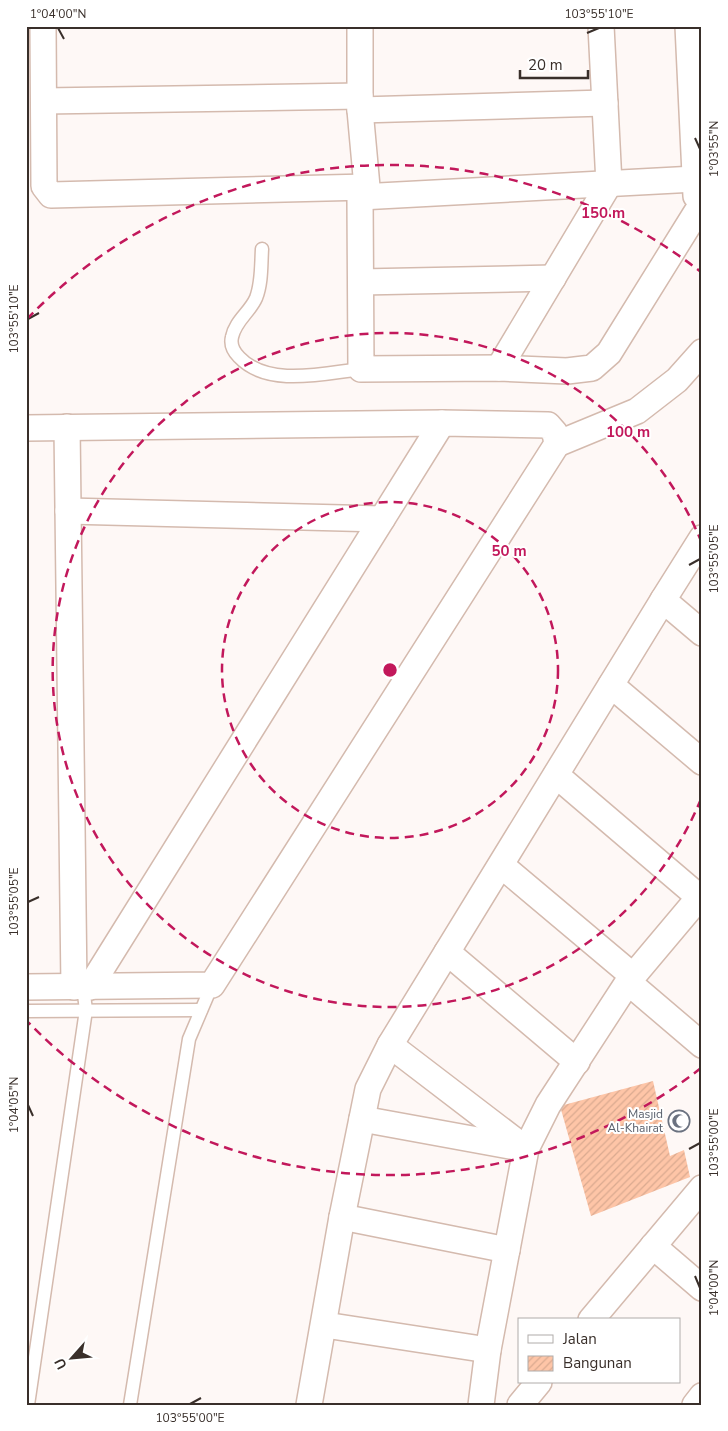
<svg xmlns="http://www.w3.org/2000/svg" width="728" height="1431" font-family="'Nunito Sans',sans-serif">
  <style>
    .building { fill: url(#building-hatch) }
    .lines { fill: none; stroke-linecap: round; stroke-linejoin: round }
    .lane-casing { stroke: #d4baae; stroke-width: 15 }
    .street-casing { stroke: #d4baae; stroke-width: 28 }
    .lane { stroke: #fff; stroke-width: 12 }
    .street { stroke: #fff; stroke-width: 25 }
    .ticks { fill: none; stroke: #392f2a; stroke-width: 2 }
    .ring { fill: none; stroke: #c2185b; stroke-width: 2.5; stroke-dasharray: 9 6 }
    .labels { text-anchor: middle; stroke-width: 4; stroke-linejoin: round; paint-order: stroke }
    .worship-label { font-size: 12px; fill: #5b616d; stroke: #fff; text-anchor: end }
    .centre { fill: #c2185b; stroke: #fff; stroke-width: 2.5 }
    .ring-label { font-size: 15px; text-anchor: middle; font-weight: bold; fill: #c2185b; stroke: #fff; stroke-width: 4; stroke-linejoin: round; paint-order: stroke }
    .neatline { fill: none; stroke: #392f2a; stroke-width: 2 }
    .ticks-label { font-size: 12px; text-anchor: middle; fill: #392f2a }
  </style>
  <defs>
    <pattern id="building-hatch" width="6" height="6" patternUnits="userSpaceOnUse" patternTransform="scale(1.25)"><rect width="6" height="6" fill="#fec5a7"/><path d="M-1 1l2-2M0 6l6-6M5 7l2-2" fill="none" stroke="#daaa90"/></pattern>
  </defs>
  <rect width="100%" height="100%" fill="#fef8f6"/>
  <!-- building -->
  <path class="building" d="M 653,1081 L 670,1156 L 684,1150 L 690,1177 L 591,1216 L 560,1106 Z"/>
  <g class="lines">
    <!-- lane casing -->
    <g class="lane-casing">
      <g id="lane">
        <path d="M 262,249 C 261,265 262,283 256,298 C 250,312 235,321 232,337 C 230,345 234,352 239,357 C 268,388 325,373 361,369"/>
        <path d="M 26,1011 L 201,1010"/>
        <path d="M 28,1405 L 86,1010 L 83,987"/>
        <path d="M 130,1405 L 189,1039 L 212,985"/>
      </g>
    </g>
    <!-- street casing -->
    <g class="street-casing">
      <g id="street">
        <path d="M 43,26 L 44,186 L 51,195 L 367,187"/>
        <path d="M 360,26 L 360,110 L 367,187 L 360,197 L 361,369 L 499,368 L 567,371 L 592,368 L 609,353 L 696,213"/>
        <path d="M 688,26 L 696,196"/>
        <path d="M 44,101 L 360,96"/>
        <path d="M 360,110 L 605,103"/>
        <path d="M 360,197 L 695,179"/>
        <path d="M 361,282 L 553,278"/>
        <path d="M 499,368 L 609,184 L 601,26"/>
        <path d="M 67,427 L 74,987"/>
        <path d="M 26,428 L 442,423 L 548,425 L 555,433 L 557,444 L 212,985 L 26,987"/>
        <path d="M 557,444 L 637,411 L 677,380 L 702,352"/>
        <path d="M 68,511 L 382,519"/>
        <path d="M 702,538 L 663,600 L 702,633"/>
        <path d="M 611,685 L 702,762"/>
        <path d="M 556,775 L 699,897"/>
        <path d="M 501,865 L 633,976"/>
        <path d="M 447,952 L 577,1062"/>
        <path d="M 628,982 L 702,1045"/>
        <path d="M 90,987 L 442,423"/>
        <path d="M 390,1045 L 526,1149"/>
        <path d="M 362,1119 L 521,1148"/>
        <path d="M 342,1217 L 507,1250"/>
        <path d="M 653,1246 L 702,1288"/>
        <path d="M 591,1320 L 702,1188"/>
        <path d="M 325,1325 L 488,1350"/>
        <path d="M 309,1405 L 342,1217 L 368,1089 L 390,1045 L 663,600"/>
        <path d="M 481,1405 L 488,1350 L 526,1149 L 548,1105 L 628,982 L 702,894"/>
        <path d="M 520,1405 L 539,1382"/>
        <path d="M 695,1405 L 702,1396"/>
      </g>
    </g>
    <!-- lane -->
    <use href="#lane" class="lane"/>
    <!-- street -->
    <use href="#street" class="street"/>
  </g>
  <!-- ticks -->
  <path class="ticks" d="M 58,28 L 64,39M 587,33 L 599,28M 695,138 L 700,149M 28,319 L 39,313M 689,565 L 700,559M 28,902 L 39,897M 28,1105 L 33,1116M 689,1149 L 700,1143M 695,1276 L 700,1288M 190,1404 L 201,1398"/>
  <!-- distance rings -->
  <g class="ring">
    <circle cx="390" cy="670" r="168"/>
    <path d="M701 799A337 337 0 1 1 701 541"/>
    <path d="M701 1068A505 505 0 0 1 27 1021M27 319A505 505 0 0 1 701 272"/>
  </g>
  <!-- icons -->
  <defs>
    <g id="mosque-ring" transform="scale(1.125)"><circle r="9.5" fill="#fff" stroke="#6b7280" stroke-width="1.5"/><path d="M3.5-4.9A6 6 0 1 0 3.5 4.9A5 5 0 1 1 3.5-4.9Z" fill="#6b7280"/></g>
  </defs>
  <g fill-rule="evenodd">
    <use href="#mosque-ring" x="679" y="1121"/>
  </g>
  <g class="labels">
    <!-- worship labels -->
    <g class="worship-label">
      <text x="663" y="1118">Masjid<tspan x="663" dy="14">Al-Khairat</tspan></text>
    </g>
  </g>
  <circle cx="390" cy="670" r="8" class="centre"/>
  <g class="ring-label">
    <text x="603" y="218">150 m</text>
    <text x="628" y="437">100 m</text>
    <text x="509" y="556">50 m</text>
  </g>
  <!-- border -->
  <rect width="728" height="1431" fill="none" stroke="#ffffff" stroke-width="55"/>
  <!-- legend -->
  <rect x="518" y="1318" width="162" height="65" fill="#ffffff" stroke="#b0acaa"/>
  <rect x="528" y="1335" width="25" height="8" fill="#ffffff" stroke="#b0acaa"/>
  <text x="563" y="1344" font-size="15" fill="#392f2a">Jalan</text>
  <rect x="528" y="1356" width="25" height="15" fill="url(#building-hatch)" stroke="#b0acaa"/>
  <text x="563" y="1368" font-size="15" fill="#392f2a">Bangunan</text>
  <!-- north arrow -->
  <g transform="translate(72 1358) rotate(243)" stroke="#ffffff" stroke-width="4" paint-order="stroke">
  <path d="M0-4L9 19L0 12L-9 19Z" fill="#392f2a"/>
  <text y="-8" font-size="14" font-weight="bold" text-anchor="middle" fill="#392f2a">U</text>
  </g>
  <!-- scale -->
  <path d="M520 70v8h68v-8" fill="none" stroke="#392f2a" stroke-width="2.5"/>
  <text x="528" y="70" font-size="15" fill="#392f2a" stroke="#ffffff" stroke-width="4" paint-order="stroke">20 m</text>
  <rect x="28" y="28" width="672" height="1376" class="neatline"/>
  <g class="ticks-label">
    <text x="58" y="18">1°04'00"N</text>
    <text x="599" y="18">103°55'10"E</text>
    <text transform="translate(714 149) rotate(-90)" y="4">1°03'55"N</text>
    <text transform="translate(14 319) rotate(-90)" y="4">103°55'10"E</text>
    <text transform="translate(714 559) rotate(-90)" y="4">103°55'05"E</text>
    <text transform="translate(14 902) rotate(-90)" y="4">103°55'05"E</text>
    <text transform="translate(14 1105) rotate(-90)" y="4">1°04'05"N</text>
    <text transform="translate(714 1143) rotate(-90)" y="4">103°55'00"E</text>
    <text transform="translate(714 1288) rotate(-90)" y="4">1°04'00"N</text>
    <text x="190" y="1422">103°55'00"E</text>
  </g>
</svg>
